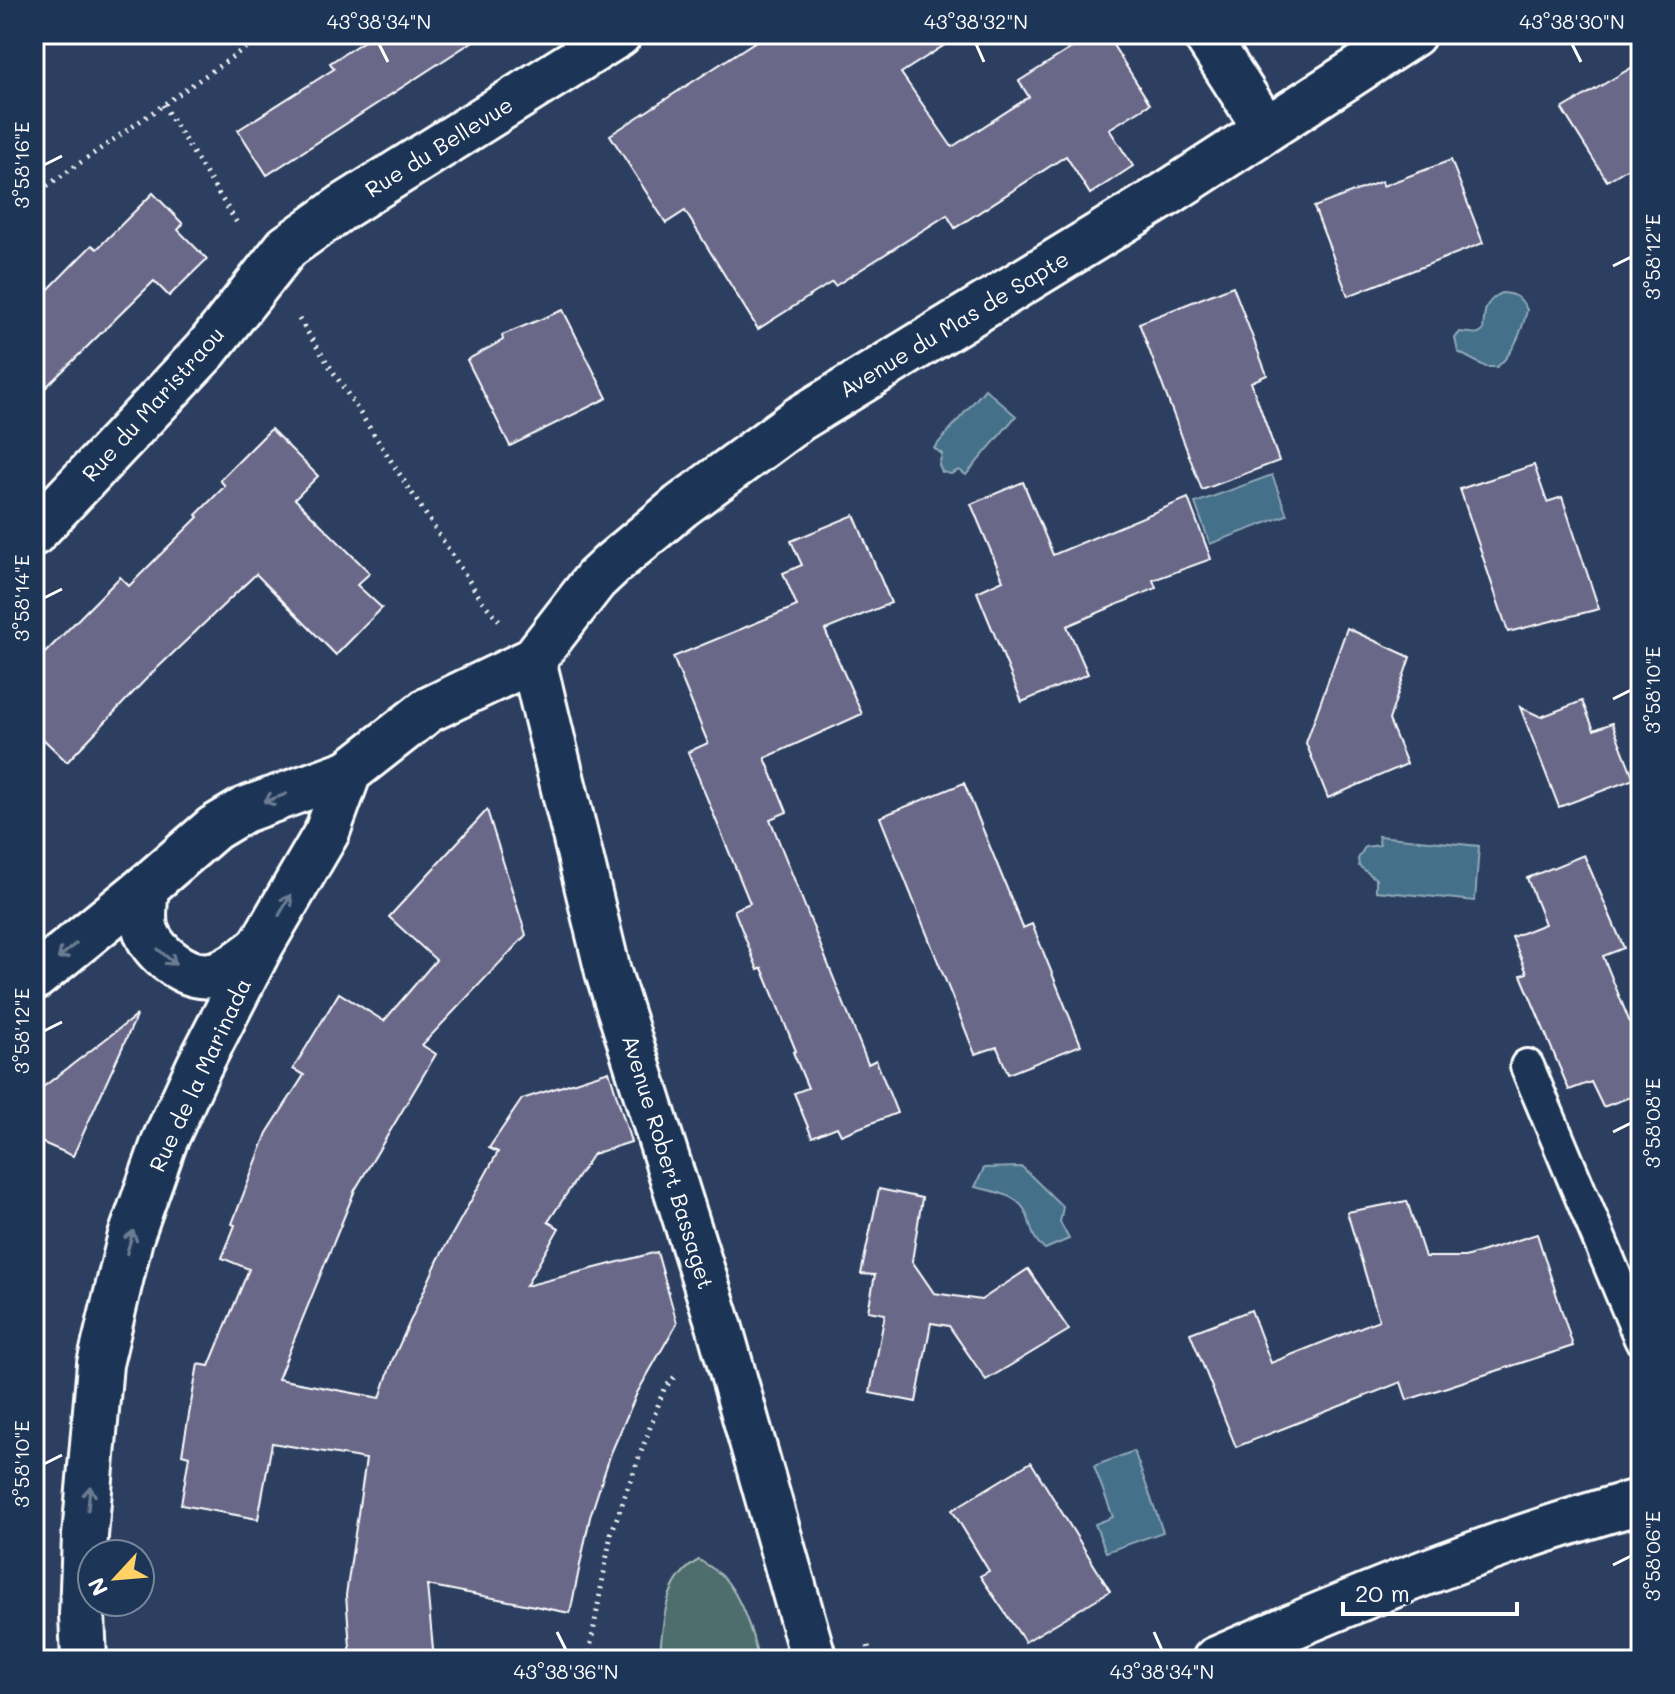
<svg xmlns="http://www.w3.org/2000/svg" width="1675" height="1694" font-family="Mali,sans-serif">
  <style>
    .green { fill: #4e6e6d; stroke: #a6b6b6; stroke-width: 2 }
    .water { fill: #446f89; stroke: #8fa9b8; stroke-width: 2 }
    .building { fill: #696789; stroke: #fff; stroke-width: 2 }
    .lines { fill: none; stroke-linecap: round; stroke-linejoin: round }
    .service-casing { stroke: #fff; stroke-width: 38 }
    .minor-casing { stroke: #fff; stroke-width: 50 }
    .path { stroke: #fff; stroke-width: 5; stroke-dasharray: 2 6; stroke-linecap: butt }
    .service { stroke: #1d3557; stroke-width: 32 }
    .minor { stroke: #1d3557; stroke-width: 44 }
    .oneway { stroke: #6c7c92 }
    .ticks { fill: none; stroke: #fff; stroke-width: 3 }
    .labels { text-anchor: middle; stroke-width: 6; stroke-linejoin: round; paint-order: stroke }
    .street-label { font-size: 22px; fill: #fff; stroke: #1d3557 }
    .neatline { fill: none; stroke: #fff; stroke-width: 3 }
    .ticks-label { font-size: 20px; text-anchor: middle; fill: #fff }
  </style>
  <rect width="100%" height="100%" fill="#2c3f61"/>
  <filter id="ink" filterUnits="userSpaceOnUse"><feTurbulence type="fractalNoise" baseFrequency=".0125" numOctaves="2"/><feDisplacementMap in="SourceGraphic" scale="16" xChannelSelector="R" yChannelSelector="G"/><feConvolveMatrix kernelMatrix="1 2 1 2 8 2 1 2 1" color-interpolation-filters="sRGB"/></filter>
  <g filter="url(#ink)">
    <!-- green -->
    <path class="green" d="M 699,1560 C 706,1564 714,1569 720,1574 C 739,1591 754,1635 758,1660 L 659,1660 C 664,1623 662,1580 699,1560 Z"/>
    <!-- water -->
    <g class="water">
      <path d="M 1501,293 C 1514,293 1522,298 1527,310 C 1522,331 1514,353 1497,367 L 1486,367 L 1458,352 L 1455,338 L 1460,332 L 1479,334 L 1483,331 C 1485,312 1482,304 1501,293 Z"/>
      <path d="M 985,389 L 1016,416 L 966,475 L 959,470 L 951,474 L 942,472 L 939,465 L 942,454 L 934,448 Z"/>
      <path d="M 1272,475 L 1287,515 L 1210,544 L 1195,503 Z"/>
      <path d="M 1378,836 L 1479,846 L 1475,901 L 1376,891 L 1376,879 L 1359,866 L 1358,859 L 1365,847 L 1380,845 Z"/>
      <path d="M 1022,1167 L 1063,1207 L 1060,1222 L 1069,1239 L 1045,1249 C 1027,1236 1033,1219 1022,1206 C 1010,1193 991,1191 975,1187 L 984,1168 Z"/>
      <path d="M 1134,1451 L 1163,1532 L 1106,1552 L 1095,1524 L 1113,1517 L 1094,1466 Z"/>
    </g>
    <!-- building -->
    <g class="building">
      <path d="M 375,34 L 484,34 L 267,175 L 238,130 L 334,69 L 330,63 Z"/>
      <path d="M 767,34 L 962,34 L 901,73 L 952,147 L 1029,97 L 1019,81 L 1094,34 L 1106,34 L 1150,104 L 1109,129 L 1133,166 L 1090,194 L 1066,156 L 955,228 L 947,215 L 835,286 L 832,282 L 758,329 L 685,211 L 666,223 L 610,135 Z"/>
      <path d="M 1641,62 L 1641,160 L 1607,181 L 1562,109 Z"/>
      <path d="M 1451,160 L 1483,243 L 1348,296 L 1314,207 L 1382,181 L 1383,186 Z"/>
      <path d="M 153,193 L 183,224 L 178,230 L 207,259 L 169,296 L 154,281 L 34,399 L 34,304 L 92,245 L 97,249 Z"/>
      <path d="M 1233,286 L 1267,375 L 1251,382 L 1279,461 L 1202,490 L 1139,323 Z"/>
      <path d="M 563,310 L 607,398 L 510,446 L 467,360 L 503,340 L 502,335 Z"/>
      <path d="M 271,429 L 318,476 L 295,499 L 370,573 L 357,585 L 382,608 L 336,655 L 256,574 L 148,677 L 67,762 L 34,730 L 34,664 L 120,577 L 129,586 L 198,517 L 196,515 L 225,486 L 220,480 Z"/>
      <path d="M 1534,465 L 1547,502 L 1562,497 L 1599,609 L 1508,632 L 1460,489 Z"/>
      <path d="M 1023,482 L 1053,555 L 1188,498 L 1211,559 L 1153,580 L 1156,588 L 1067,626 L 1088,674 L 1022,702 L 977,592 L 1003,580 L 971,504 Z"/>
      <path d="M 854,515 L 891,603 L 825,630 L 862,714 L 765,758 L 787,812 L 770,819 L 868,1064 L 876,1060 L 897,1113 L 841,1135 L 837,1127 L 812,1137 L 794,1093 L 808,1088 L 793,1052 L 796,1051 L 762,968 L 758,970 L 734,910 L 750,903 L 688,752 L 708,743 L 673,657 L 797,606 L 783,573 L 802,565 L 791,541 Z"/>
      <path d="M 1347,628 L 1410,657 L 1389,720 L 1407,764 L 1328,798 L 1306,743 Z"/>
      <path d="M 1582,701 L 1594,730 L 1612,723 L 1634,779 L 1559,807 L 1520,707 L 1541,717 Z"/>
      <path d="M 964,783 L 1023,928 L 1032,924 L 1081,1045 L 1008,1074 L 997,1047 L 975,1054 L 880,817 Z"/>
      <path d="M 487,810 L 526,935 L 422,1045 L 436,1054 L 355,1190 L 278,1379 L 380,1398 L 392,1361 L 438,1260 L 498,1152 L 489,1148 L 522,1099 L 609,1071 L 631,1142 L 593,1154 L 548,1222 L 559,1228 L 526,1286 L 657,1252 L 677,1323 L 637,1393 L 611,1453 L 590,1517 L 570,1613 L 427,1585 L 434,1660 L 351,1660 L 346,1595 L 366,1459 L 272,1443 L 258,1519 L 181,1505 L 189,1456 L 182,1454 L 198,1364 L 209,1366 L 249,1269 L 222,1258 L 235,1225 L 232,1224 L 267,1133 L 304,1075 L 293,1069 L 339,993 L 384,1021 L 436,960 L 389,917 Z"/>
      <path d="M 1584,855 L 1624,948 L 1603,956 L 1641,1050 L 1641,1093 L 1603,1107 L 1591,1082 L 1569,1090 L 1521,975 L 1527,973 L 1512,937 L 1545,924 L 1527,878 Z"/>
      <path d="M 137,1015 L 73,1156 L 34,1139 L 34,1094 Z"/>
      <path d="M 879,1189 L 922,1198 L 912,1261 L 934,1293 L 981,1300 L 1028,1269 L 1069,1330 L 986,1380 L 949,1326 L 931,1323 L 916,1402 L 870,1393 L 885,1314 L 868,1311 L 875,1275 L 861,1274 Z"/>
      <path d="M 1407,1201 L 1425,1257 L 1465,1257 L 1537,1234 L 1573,1346 L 1407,1400 L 1401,1382 L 1236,1447 L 1190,1333 L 1251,1310 L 1271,1363 L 1379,1320 L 1347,1212 Z"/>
      <path d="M 1031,1462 L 1110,1591 L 1025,1642 L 980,1576 L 989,1571 L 952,1510 Z"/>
    </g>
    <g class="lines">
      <!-- service casing -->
      <g class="service-casing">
        <path id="service" d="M 1527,1066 L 1641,1339"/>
      </g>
      <!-- minor casing -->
      <g class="minor-casing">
        <g id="minor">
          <path d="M 1205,34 L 1266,129"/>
          <path d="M 34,533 L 206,350 L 287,247 L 343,207 L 619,34"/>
          <path d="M 533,660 L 608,972 L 719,1325 L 814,1660"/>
          <path d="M 146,887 C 145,901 142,918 146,931 C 154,954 187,979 211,975 C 229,972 245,958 260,947"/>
          <path d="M 34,978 L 146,887 L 214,828 L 244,810 L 349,772"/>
          <path d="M 84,1660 L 82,1615 L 85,1536 L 100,1364 L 130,1239 L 165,1140 L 199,1066 L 260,947 L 327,832 L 349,772 L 428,710 L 533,660 L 595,580 L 613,563 L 681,506 L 799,419 L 1168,193 L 1413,34"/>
          <path d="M 1215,1660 C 1352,1600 1497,1540 1641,1501"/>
        </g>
      </g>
      <!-- path -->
      <g class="path">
        <path d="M 163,105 L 237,223"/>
        <path d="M 34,195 L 265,34"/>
        <path d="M 299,319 L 482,601 L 499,620"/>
        <path d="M 868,1646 L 872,1660"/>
        <path d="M 588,1660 L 611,1534 L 664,1389 L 677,1374"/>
      </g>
      <!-- service -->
      <use href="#service" class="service"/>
      <!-- minor -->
      <use href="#minor" class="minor"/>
    </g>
    <!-- one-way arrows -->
    <defs><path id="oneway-shaft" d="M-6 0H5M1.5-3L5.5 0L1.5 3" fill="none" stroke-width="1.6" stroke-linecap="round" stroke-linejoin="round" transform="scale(2)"/></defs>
    <g class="oneway">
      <use href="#oneway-shaft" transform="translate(275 798) rotate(160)"/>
      <use href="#oneway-shaft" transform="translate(285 905) rotate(-60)"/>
      <use href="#oneway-shaft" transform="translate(67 951) rotate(140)"/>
      <use href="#oneway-shaft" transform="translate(167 957) rotate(41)"/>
      <use href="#oneway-shaft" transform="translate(130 1242) rotate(-74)"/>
      <use href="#oneway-shaft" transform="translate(89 1498) rotate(-85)"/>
    </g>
  </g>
  <!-- ticks -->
  <path class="ticks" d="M 379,44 L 388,62M 976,44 L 984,62M 1572,44 L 1581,62M 44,165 L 62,156M 1613,266 L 1631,257M 44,598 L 62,589M 1613,699 L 1631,690M 44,1031 L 62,1022M 1613,1132 L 1631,1123M 44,1464 L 62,1455M 1613,1565 L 1631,1556M 557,1632 L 566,1650M 1154,1632 L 1162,1650"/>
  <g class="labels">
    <!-- street labels -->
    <g class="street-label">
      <text transform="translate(439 147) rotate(-32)" y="8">Rue du Bellevue</text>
      <text transform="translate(954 324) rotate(-31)" y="8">Avenue du Mas de Sapte</text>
      <text transform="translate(153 404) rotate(-48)" y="8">Rue du Maristraou</text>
      <text transform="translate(200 1075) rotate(-65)" y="8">Rue de la Marinada</text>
      <text transform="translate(668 1162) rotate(73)" y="8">Avenue Robert Bassaget</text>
    </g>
  </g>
  <!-- margin -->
  <rect width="1675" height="1694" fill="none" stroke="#1d3557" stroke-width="88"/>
  <!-- north arrow -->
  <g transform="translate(116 1578) rotate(244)"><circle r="38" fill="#1d3557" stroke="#77869a" stroke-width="2"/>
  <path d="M0-6L14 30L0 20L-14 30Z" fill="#ffd166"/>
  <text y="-12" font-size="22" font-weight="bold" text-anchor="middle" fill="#ffffff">N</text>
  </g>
  <!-- scale -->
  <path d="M1343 1602v12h174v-12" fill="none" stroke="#ffffff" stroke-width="4"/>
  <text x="1355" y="1602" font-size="24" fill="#ffffff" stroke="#1d3557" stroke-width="6" paint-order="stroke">20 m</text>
  <rect x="44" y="44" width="1587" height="1606" class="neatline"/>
  <g class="ticks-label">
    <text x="379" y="29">43°38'34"N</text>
    <text x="976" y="29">43°38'32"N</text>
    <text x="1572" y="29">43°38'30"N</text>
    <text transform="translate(22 165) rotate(-90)" y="7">3°58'16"E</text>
    <text transform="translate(1653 257) rotate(-90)" y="7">3°58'12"E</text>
    <text transform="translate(22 598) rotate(-90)" y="7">3°58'14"E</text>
    <text transform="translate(1653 690) rotate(-90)" y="7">3°58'10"E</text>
    <text transform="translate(22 1031) rotate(-90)" y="7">3°58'12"E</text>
    <text transform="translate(1653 1123) rotate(-90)" y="7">3°58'08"E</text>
    <text transform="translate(22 1464) rotate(-90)" y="7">3°58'10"E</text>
    <text transform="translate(1653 1556) rotate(-90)" y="7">3°58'06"E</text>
    <text x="566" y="1679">43°38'36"N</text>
    <text x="1162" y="1679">43°38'34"N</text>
  </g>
</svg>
